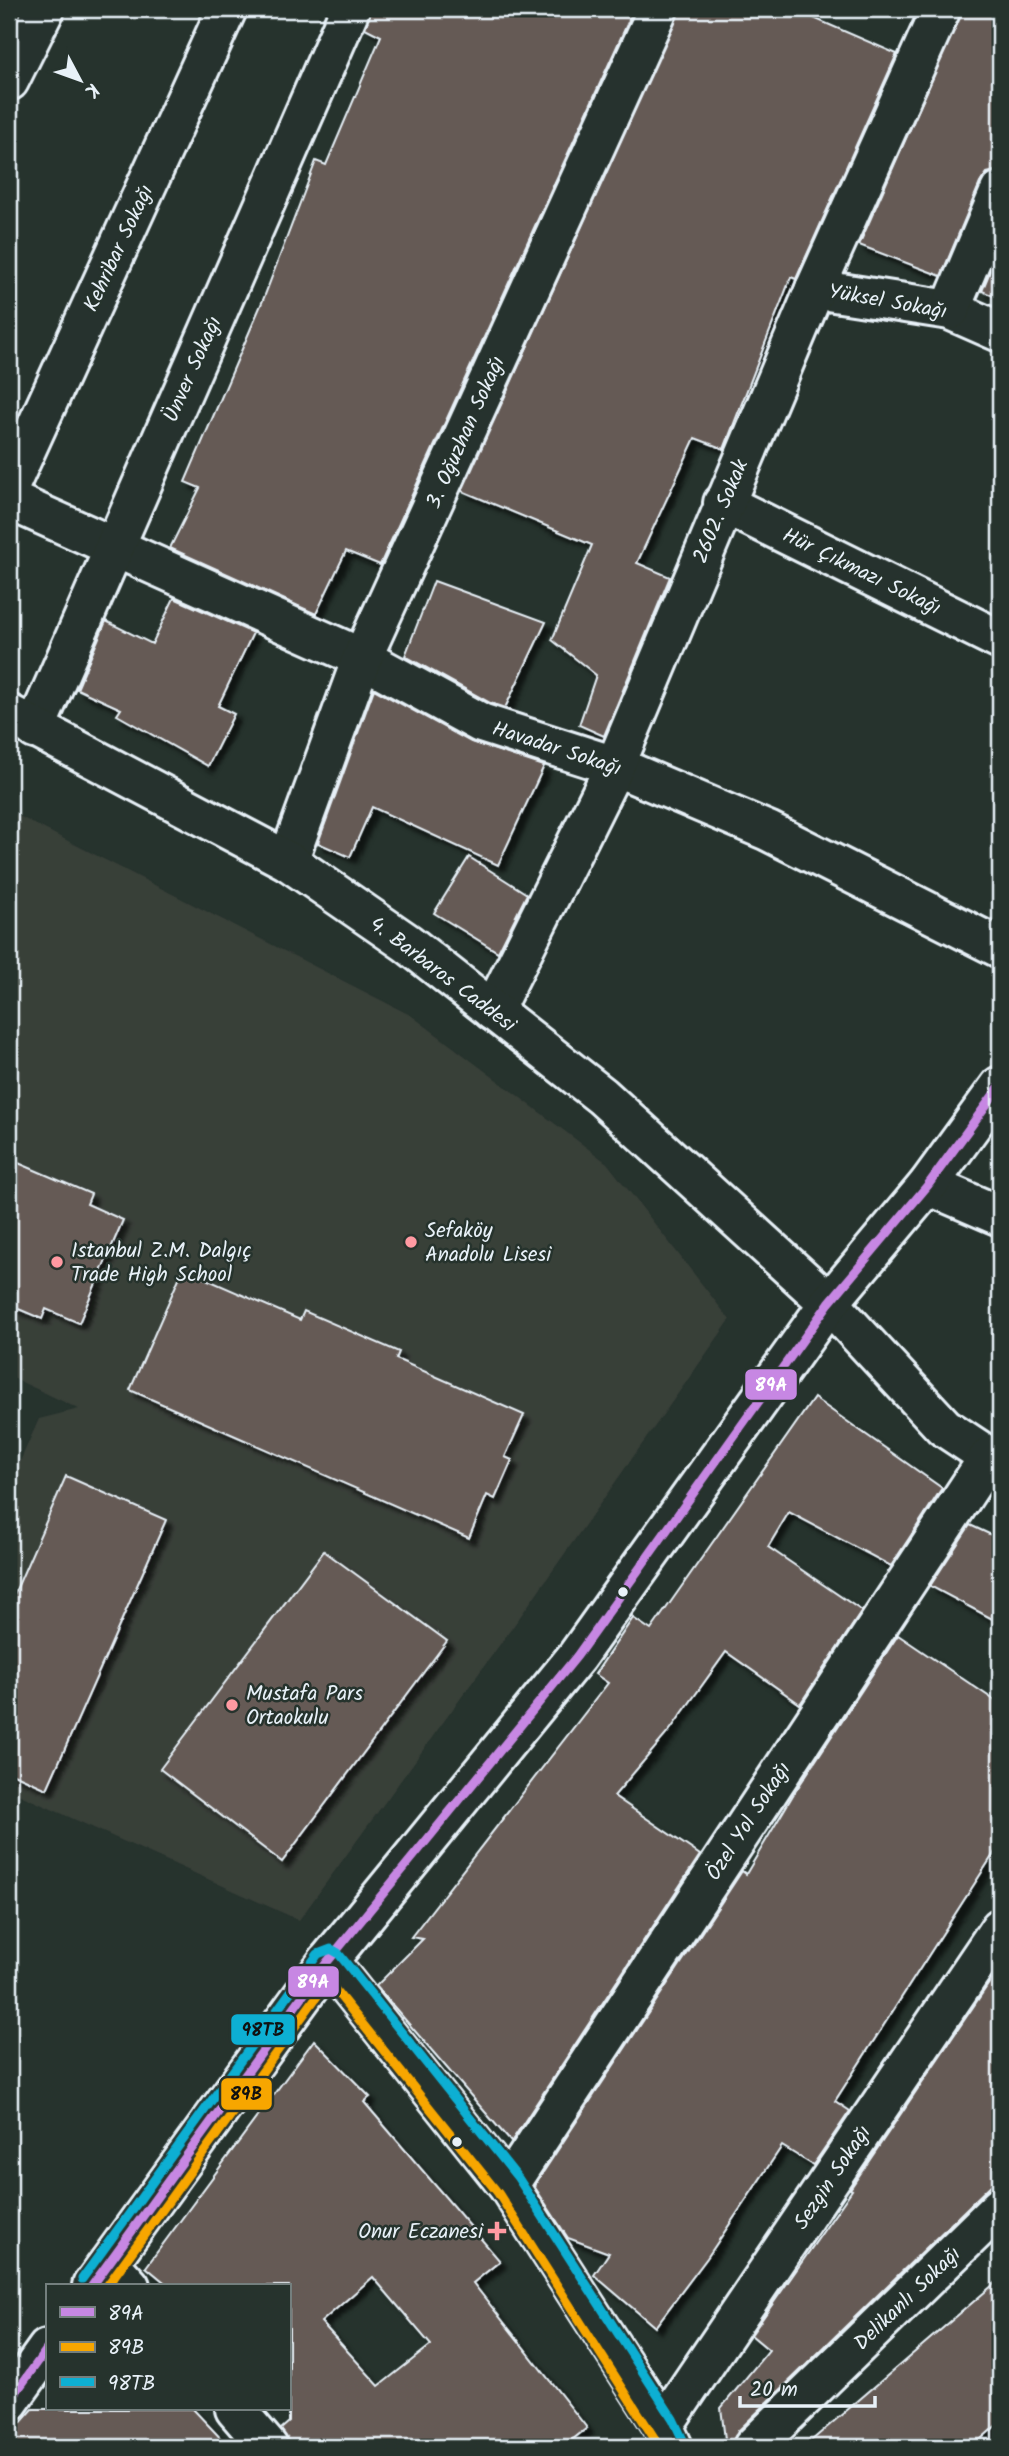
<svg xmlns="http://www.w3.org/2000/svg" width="1009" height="2456" font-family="Kalam,sans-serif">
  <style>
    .built { fill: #393f39 }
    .building { fill: #655a54; stroke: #e8f1f8; stroke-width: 2; fill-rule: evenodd; filter: url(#shadow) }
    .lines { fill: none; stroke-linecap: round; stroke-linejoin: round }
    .street-casing { stroke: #e8f1f8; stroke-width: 44 }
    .secondary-casing { stroke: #e8f1f8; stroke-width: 44 }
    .street { stroke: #26332d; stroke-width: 38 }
    .secondary { stroke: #26332d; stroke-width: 38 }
    .bus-1-casing { stroke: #26332d; stroke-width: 14 }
    .bus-2-casing { stroke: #26332d; stroke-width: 14 }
    .bus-3-casing { stroke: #26332d; stroke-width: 14 }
    .bus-1 { stroke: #c787e3; stroke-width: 9 }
    .bus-2 { stroke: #f7a600; stroke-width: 9 }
    .bus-3 { stroke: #0dafd3; stroke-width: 9 }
    .poi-dot { fill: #ff9aa2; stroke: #26332d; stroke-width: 2.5 }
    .bus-dot { fill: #e8f1f8; stroke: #26332d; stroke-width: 2.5 }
    .labels { text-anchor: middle; stroke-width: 5; stroke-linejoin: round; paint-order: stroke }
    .street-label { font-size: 21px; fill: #e8f1f8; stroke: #26332d }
    .poi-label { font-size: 21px; fill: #e8f1f8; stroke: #26332d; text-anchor: start }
    .line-badge { stroke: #26332d; stroke-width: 2.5 }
    .badge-label { font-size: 19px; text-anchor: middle; font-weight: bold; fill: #fff }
    .pale-badge-label { font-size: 19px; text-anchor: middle; font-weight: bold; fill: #111 }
  </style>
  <defs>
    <filter id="shadow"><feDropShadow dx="6" dy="6" stdDeviation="2" flood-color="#0009"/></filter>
  </defs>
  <rect width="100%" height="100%" fill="#26332d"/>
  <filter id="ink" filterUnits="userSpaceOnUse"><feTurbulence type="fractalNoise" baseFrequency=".0143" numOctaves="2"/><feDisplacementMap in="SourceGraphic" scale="14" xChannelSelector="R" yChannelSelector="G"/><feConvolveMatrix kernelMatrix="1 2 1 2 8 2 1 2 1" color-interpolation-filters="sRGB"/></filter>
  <g filter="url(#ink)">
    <!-- built -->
    <path class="built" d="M 9,811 L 412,1016 L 607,1163 L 730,1320 L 517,1621 L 299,1920 L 9,1790 L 9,1486 L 39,1419 L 79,1409 L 9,1376 Z"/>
    <!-- building -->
    <g class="building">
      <path d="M 372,9 L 634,9 L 380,565 L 346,551 L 316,614 L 170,548 L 200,488 L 185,482 L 263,300 L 316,161 L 326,165 L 381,36 L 365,28 Z"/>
      <path d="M 680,9 L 793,9 L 897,54 L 796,279 L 791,277 L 724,449 L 695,438 L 637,563 L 670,577 L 604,736 L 579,725 L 596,675 L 552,640 L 592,545 L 462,491 Z"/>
      <path d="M 963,9 L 1000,9 L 1000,170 L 987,173 L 980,183 L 941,276 L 859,245 Z"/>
      <path d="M 1000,247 L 1000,299 L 982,291 Z"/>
      <path d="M 434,581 L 546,622 L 505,708 L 490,703 L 405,656 Z"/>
      <path d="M 174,598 L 253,633 L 218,706 L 234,714 L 208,766 L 117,715 L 121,709 L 77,689 L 106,621 L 152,644 Z"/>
      <path d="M 374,689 L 471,742 L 544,766 L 498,865 L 372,807 L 350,857 L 318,843 Z"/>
      <path d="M 469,857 L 527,894 L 498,952 L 434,913 Z"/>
      <path d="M 9,1159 L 91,1194 L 87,1204 L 123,1220 L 79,1323 L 46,1309 L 42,1319 L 9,1305 Z"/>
      <path d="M 183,1269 L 300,1320 L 304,1311 L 399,1352 L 396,1359 L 524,1415 L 505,1457 L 512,1460 L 495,1499 L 487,1495 L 469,1538 L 130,1390 Z"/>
      <path d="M 814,1398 L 942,1488 L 891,1566 L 789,1512 L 768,1547 L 862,1611 L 800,1704 L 726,1652 L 670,1730 L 614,1796 L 700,1855 L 511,2142 L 376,1986 L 423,1939 L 411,1937 L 608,1683 L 595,1674 L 633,1618 L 651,1630 Z"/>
      <path d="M 66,1476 L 166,1520 L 47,1789 L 9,1772 L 9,1606 Z"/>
      <path d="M 970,1525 L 1000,1539 L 1000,1623 L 930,1586 Z"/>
      <path d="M 324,1551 L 447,1641 L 282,1862 L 160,1769 Z"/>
      <path d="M 898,1635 L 1000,1704 L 1000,1844 L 835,2101 L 850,2111 L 813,2165 L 782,2146 L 707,2258 L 655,2327 L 594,2275 L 609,2253 L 568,2238 L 534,2186 L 742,1871 L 746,1874 L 793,1795 Z"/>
      <path d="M 1000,1967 L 1000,2176 L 738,2431 L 732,2447 L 726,2447 L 721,2408 L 769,2350 L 751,2335 L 852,2190 L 850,2189 Z"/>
      <path d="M 314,2040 L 370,2097 L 364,2102 L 500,2261 L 473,2283 L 587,2428 L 563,2447 L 289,2447 L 281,2429 L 289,2422 L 289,2286 L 169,2286 L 146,2267 ZM 373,2277 L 431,2345 L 379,2386 L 321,2322 Z"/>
      <path d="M 1000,2279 L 1000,2422 L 972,2447 L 804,2447 Z"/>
      <path d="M 33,2409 L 193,2409 L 229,2447 L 9,2447 L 9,2436 Z"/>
    </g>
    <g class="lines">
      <!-- street casing -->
      <g class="street-casing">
        <g id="street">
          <path d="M 9,81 L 45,9"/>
          <path d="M 815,289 L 950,310 L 1000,332"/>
          <path d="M 950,310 L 1000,191"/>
          <path d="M 9,487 L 227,9"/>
          <path d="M 9,500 L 362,658 L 481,723 L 615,766 L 768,831 L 1000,948"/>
          <path d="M 723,503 L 1000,640"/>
          <path d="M 35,729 L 350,9"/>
          <path d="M 288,861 L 362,658 L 658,9"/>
          <path d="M 493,1011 L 615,766 L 815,289 L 941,9"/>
          <path d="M 928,1185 L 1000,1216"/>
          <path d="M 829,1303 L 944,1427 L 1000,1464"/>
          <path d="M 508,2186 L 989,1457"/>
          <path d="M 109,2263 L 130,2286"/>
          <path d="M 235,2409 L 268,2447"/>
          <path d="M 663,2426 L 1000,1928"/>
          <path d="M 753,2447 L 1000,2207"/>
        </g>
      </g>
      <!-- secondary casing -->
      <g class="secondary-casing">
        <g id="secondary">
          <path d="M 9,714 L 288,861 L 407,943 L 602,1096 L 829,1303"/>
          <path d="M 328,1961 L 508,2186 L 663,2426 L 673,2447"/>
          <path d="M 92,2286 L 328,1961 L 577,1656 L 829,1303 L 928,1185 L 1000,1086"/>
          <path d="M 9,2402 L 47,2349"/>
        </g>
      </g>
      <!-- street -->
      <use href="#street" class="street"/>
      <!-- secondary -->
      <use href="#secondary" class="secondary"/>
      <!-- bus-1 casing -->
      <g class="bus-1-casing">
        <g id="bus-1">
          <path d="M 92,2286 L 328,1961 L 577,1656 L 829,1303 L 928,1185 L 1000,1086"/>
          <path d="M 9,2402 L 47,2349"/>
        </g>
      </g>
      <!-- bus-2 casing -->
      <g class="bus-2-casing">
        <path id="bus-2" d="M 107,2286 L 328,1981 L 498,2193 L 660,2447"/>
      </g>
      <!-- bus-3 casing -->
      <g class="bus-3-casing">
        <path id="bus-3" d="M 82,2279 L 318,1954 L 331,1949 L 338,1953 L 518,2178 L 673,2419 L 684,2442"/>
      </g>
      <!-- bus-1 -->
      <use href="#bus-1" class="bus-1"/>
      <!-- bus-2 -->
      <use href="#bus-2" class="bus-2"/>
      <!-- bus-3 -->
      <use href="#bus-3" class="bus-3"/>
    </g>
  </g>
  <!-- markers -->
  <g class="poi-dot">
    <circle cx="411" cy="1242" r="7"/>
    <circle cx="57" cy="1262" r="7"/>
    <circle cx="232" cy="1705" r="7"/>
    <path d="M493.5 2220.5h7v7h7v7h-7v7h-7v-7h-7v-7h7z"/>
  </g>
  <g class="bus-dot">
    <circle cx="623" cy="1592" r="6"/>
    <circle cx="457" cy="2142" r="6"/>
  </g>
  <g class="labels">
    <!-- street labels -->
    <g class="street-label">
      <text transform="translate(118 248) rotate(-65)" y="7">Kehribar Sokağı</text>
      <text transform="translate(888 301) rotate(10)" y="7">Yüksel Sokağı</text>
      <text transform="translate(192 369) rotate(-66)" y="7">Ünver Sokağı</text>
      <text transform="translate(465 432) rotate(-66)" y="7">3. Oğuzhan Sokağı</text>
      <text transform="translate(720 511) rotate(-67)" y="7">2602. Sokak</text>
      <text transform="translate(862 571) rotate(26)" y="7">Hür Çıkmazı Sokağı</text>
      <text transform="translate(557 748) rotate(18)" y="7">Havadar Sokağı</text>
      <text transform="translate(443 974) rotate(37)" y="7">4. Barbaros Caddesi</text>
      <text transform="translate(748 1821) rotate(-57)" y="7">Özel Yol Sokağı</text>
      <text transform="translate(832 2177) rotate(-56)" y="7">Sezgin Sokağı</text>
      <text transform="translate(907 2298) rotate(-44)" y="7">Delikanlı Sokağı</text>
    </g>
    <!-- poi labels -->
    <g class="poi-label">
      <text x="425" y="1237">Sefaköy<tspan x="425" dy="24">Anadolu Lisesi</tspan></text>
      <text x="71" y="1257">Istanbul Z.M. Dalgıç<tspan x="71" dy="24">Trade High School</tspan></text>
      <text x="246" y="1700">Mustafa Pars<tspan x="246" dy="24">Ortaokulu</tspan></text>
      <text x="483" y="2238" text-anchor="end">Onur Eczanesi</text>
    </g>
  </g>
  <g class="line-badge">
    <rect x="744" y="1368" width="54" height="33" rx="7" fill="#c787e3"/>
    <rect x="287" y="1965" width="53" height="33" rx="7" fill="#c787e3"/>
    <rect x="230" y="2013" width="66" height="33" rx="7" fill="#0dafd3"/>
    <rect x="220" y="2077" width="53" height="34" rx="7" fill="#f7a600"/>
  </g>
  <g class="badge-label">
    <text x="771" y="1391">89A</text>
    <text x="313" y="1988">89A</text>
  </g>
  <g class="pale-badge-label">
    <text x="263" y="2036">98TB</text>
    <text x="246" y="2100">89B</text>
  </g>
  <!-- margin -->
  <rect width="1009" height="2456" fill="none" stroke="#26332d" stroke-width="35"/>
  <rect x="18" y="18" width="974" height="2421" fill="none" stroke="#e8f1f8" stroke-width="2.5" filter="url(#ink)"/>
  <!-- legend -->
  <rect x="46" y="2284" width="245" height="126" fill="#26332d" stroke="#747f7e" stroke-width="2"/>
  <rect x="60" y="2307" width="35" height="10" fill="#c787e3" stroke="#747f7e" stroke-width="2"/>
  <text x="108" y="2320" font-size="21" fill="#e8f1f8">89A</text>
  <rect x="60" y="2342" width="35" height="10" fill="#f7a600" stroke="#747f7e" stroke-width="2"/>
  <text x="108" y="2354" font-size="21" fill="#e8f1f8">89B</text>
  <rect x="60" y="2377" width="35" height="10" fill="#0dafd3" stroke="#747f7e" stroke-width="2"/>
  <text x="108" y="2390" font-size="21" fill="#e8f1f8">98TB</text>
  <!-- north arrow -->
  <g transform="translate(80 80) rotate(131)" stroke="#26332d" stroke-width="5" paint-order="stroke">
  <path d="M0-5L12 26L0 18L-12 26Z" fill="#e8f1f8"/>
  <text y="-10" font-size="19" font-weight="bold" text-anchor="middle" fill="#e8f1f8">K</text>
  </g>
  <!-- scale -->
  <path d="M740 2396v10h135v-10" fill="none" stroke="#e8f1f8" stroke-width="3.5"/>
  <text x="750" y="2396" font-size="21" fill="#e8f1f8" stroke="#26332d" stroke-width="5" paint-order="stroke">20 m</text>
</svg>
